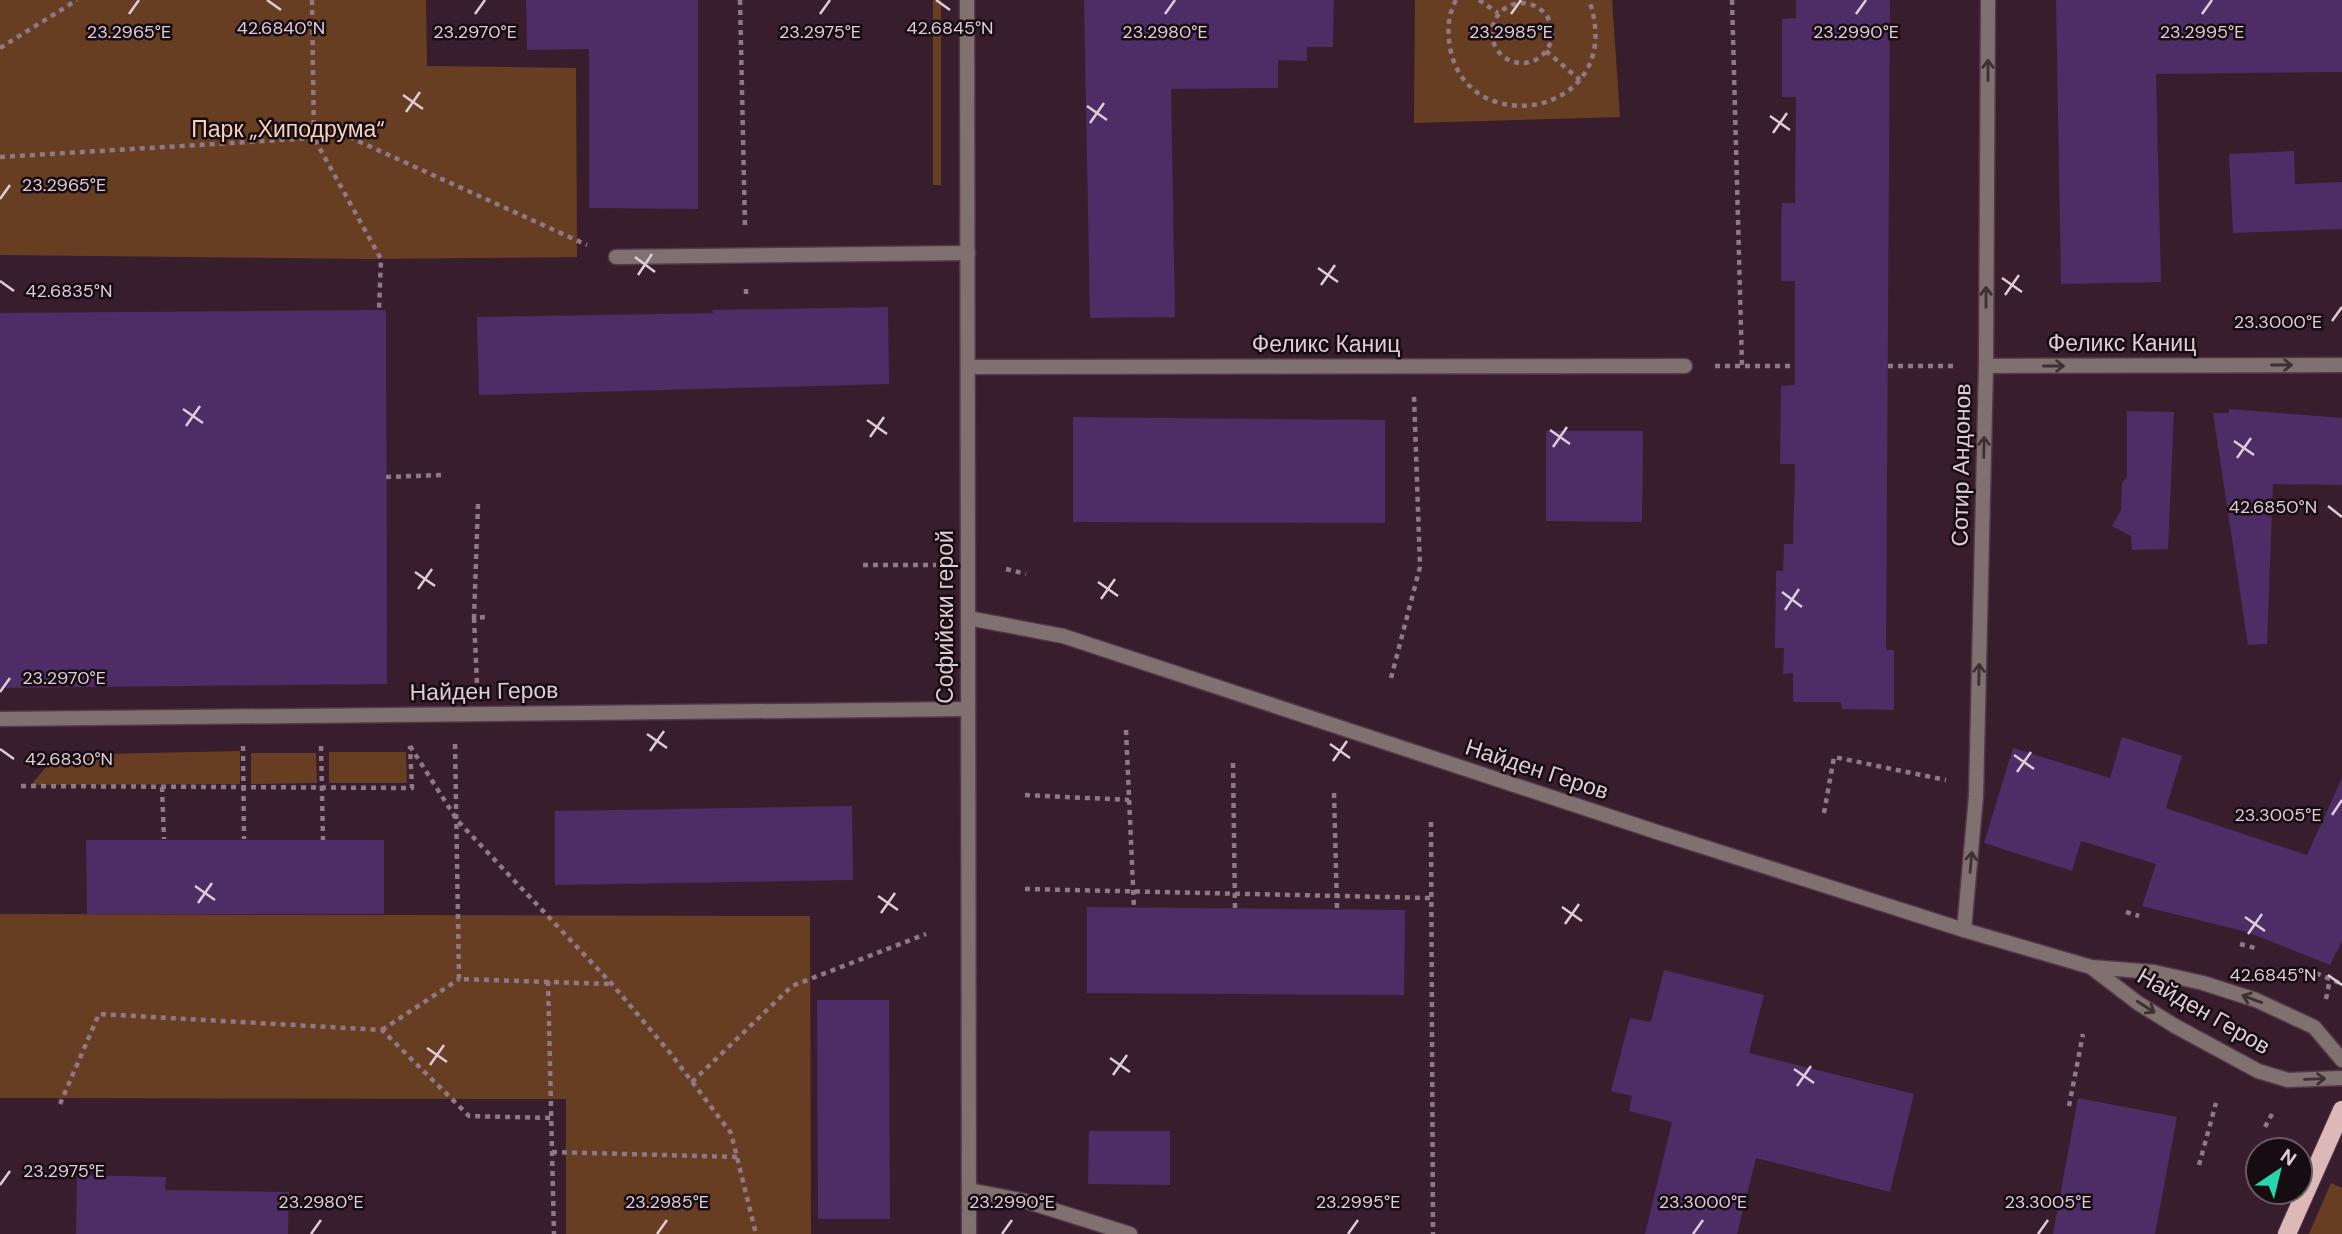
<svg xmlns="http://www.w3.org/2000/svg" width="2342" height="1234" font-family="'DM Sans',sans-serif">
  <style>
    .green { fill: #683e22 }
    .building { fill: #4e2c66 }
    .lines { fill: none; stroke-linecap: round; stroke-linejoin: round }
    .service-casing { stroke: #533948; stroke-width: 17 }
    .minor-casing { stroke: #533948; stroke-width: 17 }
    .primary-casing { stroke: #533948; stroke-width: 20 }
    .path { stroke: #907986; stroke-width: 4.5; stroke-dasharray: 5 5; stroke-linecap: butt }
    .service { stroke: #817070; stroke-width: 14 }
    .minor { stroke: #817070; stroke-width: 14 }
    .primary { stroke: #dcb9b8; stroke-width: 18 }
    .oneway { stroke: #3d2f34 }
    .ticks { fill: none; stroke: #deccd6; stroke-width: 2.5 }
    .labels { text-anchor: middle; stroke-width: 5; stroke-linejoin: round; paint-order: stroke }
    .park-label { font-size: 23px; fill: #f7d1ba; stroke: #180c13 }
    .street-label { font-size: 23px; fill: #deccd6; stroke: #180c13 }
    .ticks-label { font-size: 18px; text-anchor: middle; fill: #deccd6; stroke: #180c13; stroke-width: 5; stroke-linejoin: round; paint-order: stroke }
  </style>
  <rect width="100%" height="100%" fill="#381d2d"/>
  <!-- green -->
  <g class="green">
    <path d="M 0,0 L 426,0 L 427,66 L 576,68 L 577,257 L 369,259 L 0,255 Z"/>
    <rect x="933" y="0" width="8" height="185"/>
    <path d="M 1415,0 L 1612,0 L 1620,117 L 1414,123 Z"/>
    <path d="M 240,751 L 240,784 L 31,785 L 56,755 Z"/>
    <path d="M 329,752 L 406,752 L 407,783 L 329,783 Z"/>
    <path d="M 251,753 L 316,753 L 317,783 L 251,784 Z"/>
    <path d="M 0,914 L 810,916 L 811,1234 L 566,1234 L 566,1099 L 0,1098 Z"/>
    <path d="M 2331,1183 L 2342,1188 L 2342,1234 L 2309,1234 Z"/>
  </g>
  <!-- building -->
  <g class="building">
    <path d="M 526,0 L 698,0 L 698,209 L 589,208 L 589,49 L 527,50 Z"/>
    <path d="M 1084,0 L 1334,0 L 1333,47 L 1307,47 L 1307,61 L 1278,60 L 1278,88 L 1171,89 L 1175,317 L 1090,318 Z"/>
    <path d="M 1796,0 L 1890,0 L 1886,650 L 1894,650 L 1894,710 L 1842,709 L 1841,702 L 1793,702 L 1793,673 L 1783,674 L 1784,648 L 1775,648 L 1776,571 L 1783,571 L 1784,544 L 1793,544 L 1795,464 L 1780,464 L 1781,386 L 1795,385 L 1795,281 L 1781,281 L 1781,227 L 1782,203 L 1795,203 L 1796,97 L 1782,97 L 1782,19 L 1796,18 Z"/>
    <path d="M 2056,0 L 2342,0 L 2342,72 L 2156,74 L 2161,282 L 2061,284 Z"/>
    <path d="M 2294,151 L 2295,184 L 2342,182 L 2342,229 L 2233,233 L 2229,154 Z"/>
    <path d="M 888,307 L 889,384 L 479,395 L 477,317 L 713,313 L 712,310 Z"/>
    <path d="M 386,310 L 387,684 L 0,688 L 0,313 Z"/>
    <path d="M 2229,409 L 2342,418 L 2342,485 L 2273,484 L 2267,644 L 2248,645 L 2213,413 L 2229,413 Z"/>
    <path d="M 2127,411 L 2174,412 L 2168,549 L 2132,550 L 2131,536 L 2112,526 L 2121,510 L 2122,483 L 2127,477 Z"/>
    <path d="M 1073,417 L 1385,420 L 1385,523 L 1073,522 Z"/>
    <path d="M 1546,431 L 1643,431 L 1642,522 L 1546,521 Z"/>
    <path d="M 2122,737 L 2182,756 L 2166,808 L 2307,855 L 2342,778 L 2342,941 L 2330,965 L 2247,932 L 2142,906 L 2156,864 L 2081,841 L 2072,871 L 1984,843 L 2013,748 L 2110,778 Z"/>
    <path d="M 852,806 L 853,880 L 555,885 L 555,811 Z"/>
    <path d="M 86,840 L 384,840 L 384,914 L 87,914 Z"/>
    <path d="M 1087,907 L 1405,910 L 1404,995 L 1087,993 Z"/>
    <path d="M 1664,970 L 1764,995 L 1749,1053 L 1914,1094 L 1890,1192 L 1756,1158 L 1737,1234 L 1645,1234 L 1672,1122 L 1629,1111 L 1632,1096 L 1611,1091 L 1630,1018 L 1651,1022 Z"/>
    <path d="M 817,1000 L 889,1000 L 890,1219 L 818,1219 Z"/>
    <path d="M 2078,1098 L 2177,1117 L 2155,1234 L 2053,1234 Z"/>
    <path d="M 1089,1131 L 1170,1131 L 1170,1185 L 1088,1184 Z"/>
    <path d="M 77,1175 L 166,1177 L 165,1190 L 289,1192 L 288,1234 L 76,1234 Z"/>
  </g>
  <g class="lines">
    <!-- service casing -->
    <g class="service-casing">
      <g id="service">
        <path d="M 616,257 L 968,253"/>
        <path d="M 969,1190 L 1025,1201 L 1130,1234"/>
      </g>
    </g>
    <!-- minor casing -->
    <g class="minor-casing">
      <g id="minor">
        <path d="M 967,0 L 969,1234"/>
        <path d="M 1986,366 L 2342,365"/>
        <path d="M 968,367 L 1685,366"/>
        <path d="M 968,618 L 1063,636 L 1657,832 L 1964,930 L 2091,967 L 2154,972 L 2203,983 L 2256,1000 L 2314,1027 L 2342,1060"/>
        <path d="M 0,719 L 968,709"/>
        <path d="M 1964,930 L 1976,796 L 1986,366 L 1988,0"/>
        <path d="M 2092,968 L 2138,1003 L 2175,1026 L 2258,1071 L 2288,1080 L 2342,1078"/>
      </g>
    </g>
    <!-- primary casing -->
    <g class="primary-casing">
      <path id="primary" d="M 2287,1234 L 2342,1110"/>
    </g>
    <!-- path -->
    <g class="path">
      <path d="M 312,0 L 314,138 L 381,259 L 379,310"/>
      <path d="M 740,0 L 745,227"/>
      <path d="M 1456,0 C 1447,17 1447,34 1451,52 C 1472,143 1629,114 1589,0"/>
      <path d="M 1479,0 L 1498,13"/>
      <path d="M 1732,0 L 1742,366"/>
      <circle cx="1522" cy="33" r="30"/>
      <path d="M 0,48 L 77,0"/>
      <path d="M 1546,51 L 1580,80"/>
      <path d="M 0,157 L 347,136 L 587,245"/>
      <path d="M 746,294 L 746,284"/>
      <path d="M 1715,366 L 1795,366"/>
      <path d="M 1888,366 L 1957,366"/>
      <path d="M 386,477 L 441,475"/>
      <path d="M 478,504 L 474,618 L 486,617"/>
      <path d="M 863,565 L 936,565"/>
      <path d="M 1006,569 L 1026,574"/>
      <path d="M 474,618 L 477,683"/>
      <path d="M 1391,678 L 1420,567 L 1414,396"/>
      <path d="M 1126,730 L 1134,908"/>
      <path d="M 455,744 L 459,979 L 611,984"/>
      <path d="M 243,746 L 244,839"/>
      <path d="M 321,746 L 323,840"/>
      <path d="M 410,746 L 457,820 L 612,984 L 671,1054 L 731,1133 L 756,1234"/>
      <path d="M 1233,763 L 1235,909"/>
      <path d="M 21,786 L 412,788 L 410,746"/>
      <path d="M 162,787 L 164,839"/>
      <path d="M 1334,793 L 1337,909"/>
      <path d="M 1025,795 L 1129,800"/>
      <path d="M 1824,813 L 1834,757 L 1946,780"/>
      <path d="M 1431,822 L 1433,1234"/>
      <path d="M 1025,889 L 1430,898"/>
      <path d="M 2126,912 L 2139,916"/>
      <path d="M 2240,944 L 2255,948"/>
      <path d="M 2316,973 L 2342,984"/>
      <path d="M 548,981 L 554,1234"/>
      <path d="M 2326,999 L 2330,979"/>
      <path d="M 382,1030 L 459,979"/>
      <path d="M 692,1082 L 792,986 L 926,934"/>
      <path d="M 60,1104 L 99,1014 L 382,1030 L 469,1116 L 551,1118"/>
      <path d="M 2069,1106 L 2083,1034"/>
      <path d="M 2265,1127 L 2272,1114"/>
      <path d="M 2280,1143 L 2291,1148"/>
      <path d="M 552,1152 L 737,1157"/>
      <path d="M 2199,1165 L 2216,1103"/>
    </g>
    <!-- service -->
    <use href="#service" class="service"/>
    <!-- minor -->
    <use href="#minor" class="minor"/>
    <!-- primary -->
    <use href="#primary" class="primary"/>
  </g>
  <!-- one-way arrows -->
  <defs><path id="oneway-shaft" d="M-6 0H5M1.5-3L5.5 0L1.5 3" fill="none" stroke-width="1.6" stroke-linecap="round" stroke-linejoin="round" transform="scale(1.75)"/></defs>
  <g class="oneway">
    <use href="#oneway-shaft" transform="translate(1988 70) rotate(-90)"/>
    <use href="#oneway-shaft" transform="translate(1986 297) rotate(-90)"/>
    <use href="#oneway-shaft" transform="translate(2282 365)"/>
    <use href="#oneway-shaft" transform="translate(2054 366)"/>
    <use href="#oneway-shaft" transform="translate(1984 447) rotate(-89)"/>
    <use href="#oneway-shaft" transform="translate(1979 674) rotate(-89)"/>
    <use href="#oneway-shaft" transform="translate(1971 862) rotate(-85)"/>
    <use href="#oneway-shaft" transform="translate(2252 999) rotate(-160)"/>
    <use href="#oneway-shaft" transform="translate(2146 1007) rotate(33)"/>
    <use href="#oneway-shaft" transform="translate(2315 1079) rotate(-2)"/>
  </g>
  <!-- ticks -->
  <path class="ticks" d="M 267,0 L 281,10M 936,0 L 950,10M 129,14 L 139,0M 475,14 L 485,0M 820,14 L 830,0M 1165,14 L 1175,0M 1511,14 L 1521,0M 1856,14 L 1866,0M 2202,14 L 2212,0M 403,95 L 423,109M 1087,106 L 1107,120M 406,112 L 420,92M 1770,116 L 1790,130M 1090,123 L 1104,103M 1773,133 L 1787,113M 0,199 L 10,185M 635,257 L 655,272M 1318,268 L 1338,282M 638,275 L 652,254M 2002,278 L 2022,292M 0,281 L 14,291M 1321,285 L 1335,265M 2005,295 L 2019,275M 2332,321 L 2342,307M 183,409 L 203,423M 867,420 L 887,434M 186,426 L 200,406M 1550,430 L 1570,444M 870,437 L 884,417M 2234,441 L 2254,455M 1553,447 L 1567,427M 2237,458 L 2251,438M 2328,506 L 2342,517M 415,572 L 435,586M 1098,582 L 1118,596M 418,589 L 432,569M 1782,592 L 1802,607M 1101,599 L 1115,579M 1785,610 L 1799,589M 0,692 L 10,678M 647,734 L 667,748M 1330,744 L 1350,758M 0,749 L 14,759M 650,751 L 664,731M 2014,755 L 2034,769M 1333,761 L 1347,741M 2017,772 L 2031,752M 2332,815 L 2342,800M 195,886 L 215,900M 878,896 L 898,910M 198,903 L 212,883M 1562,907 L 1582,921M 881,913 L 895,893M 2245,917 L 2265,931M 1565,924 L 1579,904M 2248,934 L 2262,914M 2328,975 L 2342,985M 427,1048 L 447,1062M 1110,1058 L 1130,1072M 430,1065 L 444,1045M 1794,1069 L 1814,1083M 1113,1075 L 1127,1055M 1797,1086 L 1811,1066M 0,1185 L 10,1171M 311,1234 L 321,1220M 657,1234 L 667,1220M 1002,1234 L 1012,1220M 1348,1234 L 1358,1220M 1693,1234 L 1703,1220M 2038,1234 L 2048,1220"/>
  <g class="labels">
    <!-- park labels -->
    <g class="park-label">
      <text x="288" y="137">Парк „Хиподрума“</text>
    </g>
    <!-- street labels -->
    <g class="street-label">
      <text x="2122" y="351">Феликс Каниц</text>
      <text x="1326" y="352">Феликс Каниц</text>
      <text transform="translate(1961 465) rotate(-89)" y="8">Сотир Андонов</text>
      <text transform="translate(945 617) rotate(-90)" y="8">Софийски герой</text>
      <text transform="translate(484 691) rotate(-1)" y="8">Найден Геров</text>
      <text transform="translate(1537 769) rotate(18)" y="8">Найден Геров</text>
      <text transform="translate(2204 1011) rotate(30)" y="8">Найден Геров</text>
    </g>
  </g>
  <g class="ticks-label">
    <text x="281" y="34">42.6840°N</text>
    <text x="950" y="34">42.6845°N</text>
    <text x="129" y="38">23.2965°E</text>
    <text x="475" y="38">23.2970°E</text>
    <text x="820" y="38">23.2975°E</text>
    <text x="1165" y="38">23.2980°E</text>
    <text x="1511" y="38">23.2985°E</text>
    <text x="1856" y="38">23.2990°E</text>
    <text x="2202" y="38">23.2995°E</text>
    <text x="64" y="191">23.2965°E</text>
    <text x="69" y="297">42.6835°N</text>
    <text x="2278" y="328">23.3000°E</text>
    <text x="2273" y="513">42.6850°N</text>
    <text x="64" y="684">23.2970°E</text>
    <text x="69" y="765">42.6830°N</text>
    <text x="2278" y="821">23.3005°E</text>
    <text x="2273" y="981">42.6845°N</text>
    <text x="64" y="1177">23.2975°E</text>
    <text x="321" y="1208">23.2980°E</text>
    <text x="667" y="1208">23.2985°E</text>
    <text x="1012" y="1208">23.2990°E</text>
    <text x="1358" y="1208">23.2995°E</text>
    <text x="1703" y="1208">23.3000°E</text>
    <text x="2048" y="1208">23.3005°E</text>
  </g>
  <!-- north arrow -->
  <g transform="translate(2279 1171) rotate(35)"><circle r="33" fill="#180c13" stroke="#675961" stroke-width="2"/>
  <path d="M0-5L12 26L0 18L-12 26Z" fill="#2bd5ac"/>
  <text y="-10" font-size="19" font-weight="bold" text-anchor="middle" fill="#deccd6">N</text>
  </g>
</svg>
